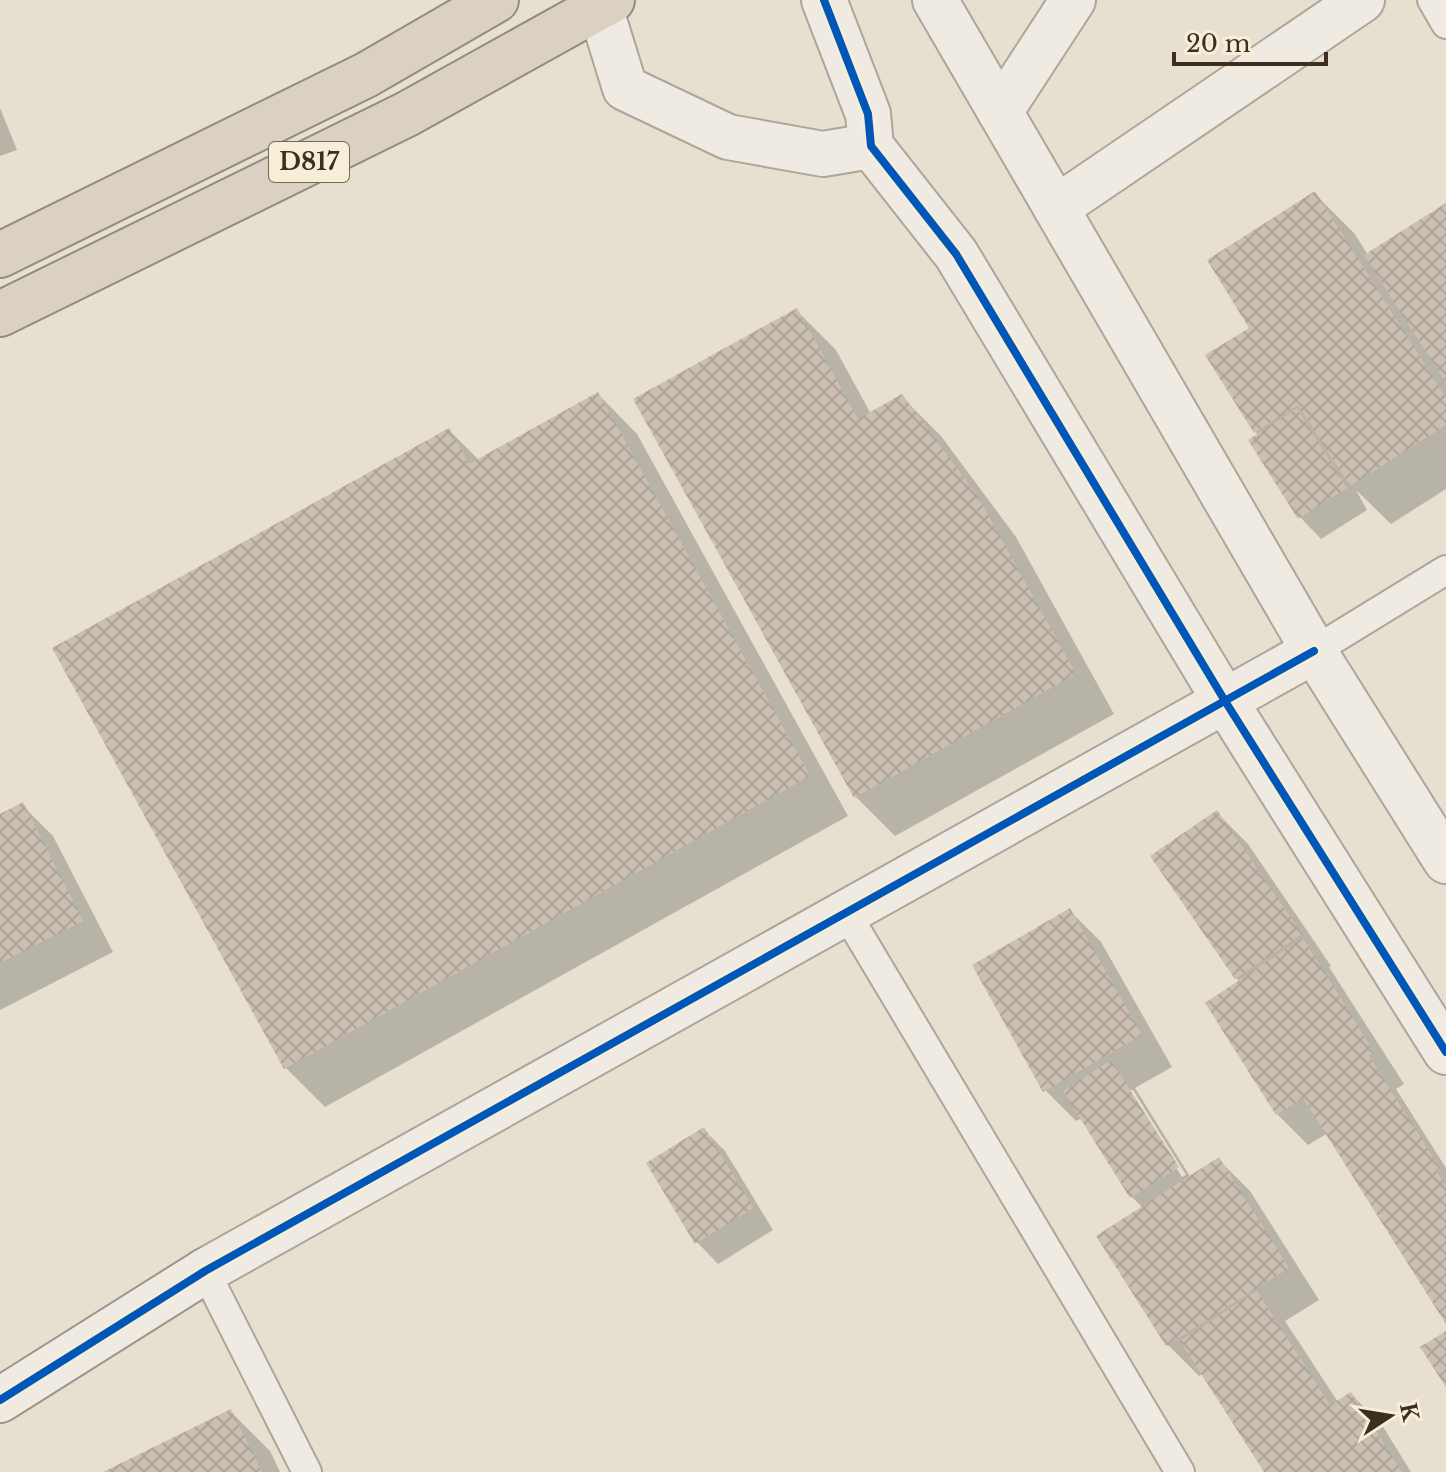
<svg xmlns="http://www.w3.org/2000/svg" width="1446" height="1472" font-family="'Libre Baskerville',serif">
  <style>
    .shadow { fill: #0003; fill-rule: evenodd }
    .building { fill: url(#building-cross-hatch) }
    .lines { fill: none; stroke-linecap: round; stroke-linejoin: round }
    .lane-casing { stroke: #ada599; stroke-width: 32 }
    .street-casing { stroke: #ada599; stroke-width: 48 }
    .secondary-casing { stroke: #9c958a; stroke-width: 48 }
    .highway-casing { stroke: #928b80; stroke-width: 48 }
    .lane { stroke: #efebe3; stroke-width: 28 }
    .street { stroke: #efebe3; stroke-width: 44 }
    .secondary { stroke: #efebe3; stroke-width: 44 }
    .highway { stroke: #dad1c2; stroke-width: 44 }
    .cycleway-casing { stroke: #f7eed8; stroke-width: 13 }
    .cycleway { stroke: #0057b8; stroke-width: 8 }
    .labels { text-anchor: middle; stroke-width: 8; stroke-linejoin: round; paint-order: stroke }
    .shield { fill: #f7eed8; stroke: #756857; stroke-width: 2 }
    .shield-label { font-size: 24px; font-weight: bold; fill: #3d2e20 }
  </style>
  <defs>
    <pattern id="building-cross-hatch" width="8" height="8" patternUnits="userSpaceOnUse" patternTransform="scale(2)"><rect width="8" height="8" fill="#cbbfb2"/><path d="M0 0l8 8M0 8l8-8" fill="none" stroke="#afa499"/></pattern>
  </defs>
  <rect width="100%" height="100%" fill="#e7e0d1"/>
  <!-- shadow -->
  <g class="shadow">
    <path d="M 0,108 L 17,150 L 0,156 Z"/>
    <path d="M 1314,193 L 1354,233 L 1368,255 L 1446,206 L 1446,489 L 1391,524 L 1356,490 L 1367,510 L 1321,539 L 1300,517 L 1256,432 L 1252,328 Z"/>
    <path d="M 797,311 L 836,350 L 871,414 L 902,397 L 941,436 L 1016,537 L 1114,714 L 895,836 L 855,796 Z"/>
    <path d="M 598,394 L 637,434 L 848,816 L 325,1107 L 285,1067 L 449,430 L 479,460 Z"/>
    <path d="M 22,805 L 53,836 L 113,952 L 0,1010 L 0,816 Z"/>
    <path d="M 1217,813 L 1248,844 L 1331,966 L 1329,967 L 1404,1084 L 1396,1089 L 1446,1168 L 1446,1320 L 1328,1133 L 1308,1145 L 1277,1114 L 1208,1004 L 1240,982 L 1236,978 Z"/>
    <path d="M 1070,911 L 1101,942 L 1172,1067 L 1135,1088 L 1191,1178 L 1219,1160 L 1250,1191 L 1319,1300 L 1285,1321 L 1338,1402 L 1351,1394 L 1382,1425 L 1411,1472 L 1266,1472 L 1203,1373 L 1199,1376 L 1168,1345 L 1143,1208 L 1132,1197 L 1082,1118 L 1076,1121 L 1045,1090 ZM 1128,1090 L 1133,1090 L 1186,1175 L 1182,1177 Z"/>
    <path d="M 704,1130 L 725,1151 L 773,1230 L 718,1264 L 697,1242 Z"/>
    <path d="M 230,1411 L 270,1451 L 280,1472 L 108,1472 Z"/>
  </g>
  <!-- building -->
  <g class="building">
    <path d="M 1315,191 L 1446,398 L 1446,425 L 1350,486 L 1298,405 L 1254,433 L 1205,355 L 1249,328 L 1207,260 Z"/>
    <path d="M 1446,203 L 1446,383 L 1364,255 Z"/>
    <path d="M 797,308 L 858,419 L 902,394 L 977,495 L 1076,674 L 854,798 L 633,399 Z"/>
    <path d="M 598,392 L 810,776 L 284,1069 L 52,648 L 449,428 L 469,464 Z"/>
    <path d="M 1297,408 L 1347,488 L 1298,519 L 1248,440 Z"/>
    <path d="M 23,802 L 83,921 L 0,963 L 0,814 Z"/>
    <path d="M 1217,810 L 1302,934 L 1235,979 L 1150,856 Z"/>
    <path d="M 1070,908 L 1142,1035 L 1043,1092 L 972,965 Z"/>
    <path d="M 1303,938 L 1374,1052 L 1369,1056 L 1440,1168 L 1436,1170 L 1446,1186 L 1446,1324 L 1303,1098 L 1276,1115 L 1205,1003 Z"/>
    <path d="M 1111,1060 L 1179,1167 L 1130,1198 L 1063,1091 Z"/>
    <path d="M 704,1127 L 753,1208 L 695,1244 L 646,1163 Z"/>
    <path d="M 1219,1157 L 1289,1268 L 1166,1346 L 1096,1236 Z"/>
    <path d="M 1257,1291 L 1330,1405 L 1351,1392 L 1402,1472 L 1264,1472 L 1180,1341 Z"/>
    <path d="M 1446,1331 L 1446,1387 L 1420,1347 Z"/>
    <path d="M 231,1409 L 262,1472 L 103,1472 Z"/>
  </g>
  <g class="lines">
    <!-- lane casing -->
    <g class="lane-casing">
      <g id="lane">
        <path d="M 1432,0 L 1446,24"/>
        <path d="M 1314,651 L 1446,570"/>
        <path d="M 846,913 L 1180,1472"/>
        <path d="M 205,1271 L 307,1472"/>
      </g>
    </g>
    <!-- street casing -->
    <g class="street-casing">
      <g id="street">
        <path d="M 824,0 L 868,114 L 871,146 L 956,254 L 1225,701 L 1446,1052"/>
        <path d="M 935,0 L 1314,651 L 1446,861"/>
        <path d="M 600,7 L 625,88 L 728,137 L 823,154 L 871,146"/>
        <path d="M 1000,112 L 1073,0"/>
        <path d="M 1056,208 L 1362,0"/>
        <path d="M 205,1271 L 1314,651"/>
      </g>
    </g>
    <!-- secondary casing -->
    <g class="secondary-casing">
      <path id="secondary" d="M 0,1400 L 205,1271"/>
    </g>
    <!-- highway casing -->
    <g class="highway-casing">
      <g id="highway">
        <path d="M 0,255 L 366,75 L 496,0"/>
        <path d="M 0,314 L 407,114 L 612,0"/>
      </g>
    </g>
    <!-- lane -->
    <use href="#lane" class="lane"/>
    <!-- street -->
    <use href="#street" class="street"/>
    <!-- secondary -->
    <use href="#secondary" class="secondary"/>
    <!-- highway -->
    <use href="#highway" class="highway"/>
    <!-- cycleway casing -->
    <g class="cycleway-casing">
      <g id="cycleway">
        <path d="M 824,0 L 868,114 L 871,146 L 956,254 L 1225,701 L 1446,1052"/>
        <path d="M 0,1400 L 205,1271 L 1314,651"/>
      </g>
    </g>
    <!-- cycleway -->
    <use href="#cycleway" class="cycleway"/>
  </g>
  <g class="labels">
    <!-- shield labels -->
    <rect class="shield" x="269" y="142" width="80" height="40" rx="6"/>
    <g class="shield-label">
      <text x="309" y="170">D817</text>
    </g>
  </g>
  <!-- north arrow -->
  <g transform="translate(1390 1416) rotate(78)" stroke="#f7eed8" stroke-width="6" paint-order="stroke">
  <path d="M0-6L14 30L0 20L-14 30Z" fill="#3d2e20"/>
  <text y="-12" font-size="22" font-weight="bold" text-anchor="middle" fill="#3d2e20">K</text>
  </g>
  <!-- scale -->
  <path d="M1174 52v12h152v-12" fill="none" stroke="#3d2e20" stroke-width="4"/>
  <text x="1186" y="52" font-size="24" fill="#3d2e20" stroke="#f7eed8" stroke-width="6" paint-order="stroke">20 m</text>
</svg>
